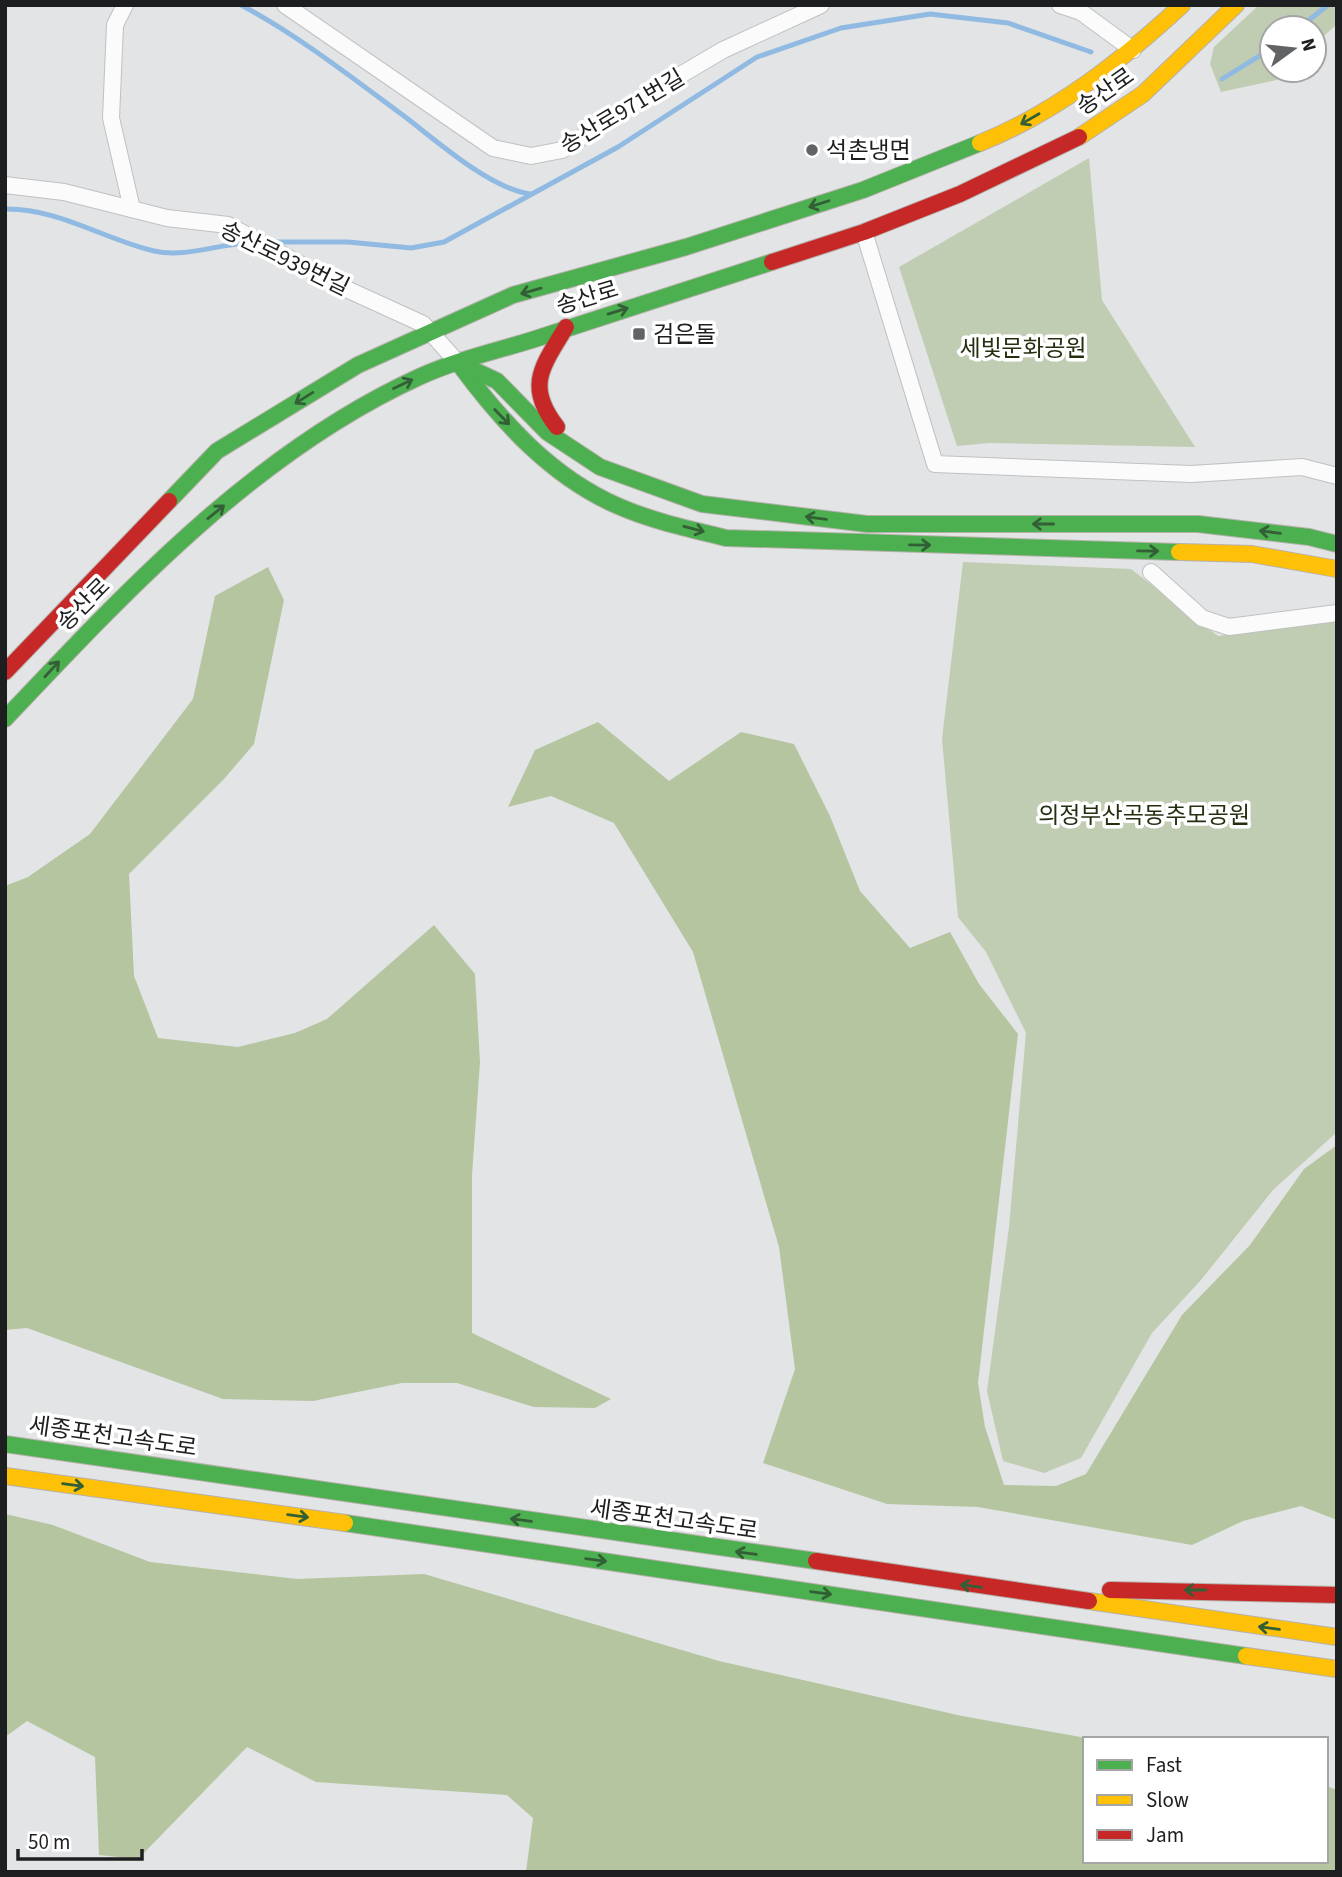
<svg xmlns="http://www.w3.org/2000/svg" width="1342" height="1877" font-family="'Source Sans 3','Noto Sans KR',sans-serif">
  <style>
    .green { fill: #c1cdb2 }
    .forest { fill: #b5c59f }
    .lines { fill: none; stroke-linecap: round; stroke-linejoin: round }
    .stream { stroke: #90bae1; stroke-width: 5 }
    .street-casing { stroke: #bfc1c2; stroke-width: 18 }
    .fast-casing { stroke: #b7b0aa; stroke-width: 18 }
    .slow-casing { stroke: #b7b0aa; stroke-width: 18 }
    .jam-casing { stroke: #b7b0aa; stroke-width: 18 }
    .street { stroke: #fbfbfb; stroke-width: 16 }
    .fast { stroke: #4caf50; stroke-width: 16 }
    .slow { stroke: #ffc107; stroke-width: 16 }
    .jam { stroke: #c62828; stroke-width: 16 }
    .oneway { stroke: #325f35 }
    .poi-dot { fill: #616365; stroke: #fff; stroke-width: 2.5 }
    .labels { text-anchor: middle; stroke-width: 7; stroke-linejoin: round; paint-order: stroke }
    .street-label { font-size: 23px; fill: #1c1e1f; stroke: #fff }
    .poi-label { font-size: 23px; fill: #1c1e1f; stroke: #fff; text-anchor: start }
    .park-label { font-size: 23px; fill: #242f10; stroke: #fff }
  </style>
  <rect width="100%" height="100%" fill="#e2e4e6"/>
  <!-- green -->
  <g class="green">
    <path d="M 1259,5 L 1337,5 L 1337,24 L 1314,45 L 1314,28 L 1272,28 L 1272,70 L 1288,70 L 1277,80 L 1221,92 L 1210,64 L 1214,47 Z"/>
    <path d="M 1089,158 L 1102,300 L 1195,447 L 989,443 L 957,446 L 899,267 Z"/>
    <path d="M 963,562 L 1131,569 L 1218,636 L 1337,620 L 1337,1132 L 1273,1190 L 1201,1280 L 1152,1333 L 1081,1458 L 1044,1473 L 1003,1461 L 987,1391 L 1009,1227 L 1026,1033 L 986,952 L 958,917 L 942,739 Z"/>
  </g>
  <!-- forest -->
  <g class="forest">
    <path d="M 268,567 L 284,600 L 254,744 L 224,779 L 129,874 L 134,976 L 158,1038 L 238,1047 L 295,1033 L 327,1019 L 434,925 L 475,974 L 480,1062 L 472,1175 L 472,1333 L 611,1399 L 595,1408 L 534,1407 L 457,1383 L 402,1383 L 313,1401 L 223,1399 L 27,1328 L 5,1330 L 5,886 L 28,877 L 90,834 L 193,699 L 215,596 Z"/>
    <path d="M 598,722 L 669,781 L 741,732 L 794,744 L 830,816 L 860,891 L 910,948 L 950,932 L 979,984 L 1018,1034 L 978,1383 L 985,1427 L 1004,1485 L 1056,1486 L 1086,1474 L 1182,1315 L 1250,1245 L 1304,1169 L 1337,1145 L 1337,1520 L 1301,1506 L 1243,1521 L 1192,1545 L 978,1507 L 887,1504 L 763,1463 L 795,1369 L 779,1247 L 693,952 L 614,823 L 551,796 L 508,807 L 535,750 Z"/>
    <path d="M 5,1514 L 53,1525 L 150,1562 L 297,1579 L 424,1574 L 719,1661 L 962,1716 L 1092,1739 L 1085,1739 L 1085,1861 L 1326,1861 L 1326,1786 L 1337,1790 L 1337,1872 L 526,1872 L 533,1818 L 507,1795 L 316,1782 L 247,1747 L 138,1859 L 99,1855 L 95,1757 L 27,1721 L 5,1737 Z"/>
  </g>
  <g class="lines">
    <!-- stream -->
    <g class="stream">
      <path d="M 241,5 C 299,36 351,77 404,116 C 437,141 489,188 530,194"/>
      <path d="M 1299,28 L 1328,5"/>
      <path d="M 1222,79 L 1272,48"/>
      <path d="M 5,209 C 58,208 103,239 154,251 C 185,258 218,244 249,243"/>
      <path d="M 270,242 L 348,242 L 411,248 L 444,242 L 618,147 L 757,57 L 841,28 L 930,14 L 1008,23 L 1091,52"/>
    </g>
    <!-- street casing -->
    <g class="street-casing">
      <g id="street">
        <path d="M 125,5 L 115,25 L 111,118 L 132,209"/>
        <path d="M 285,5 L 493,148 L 531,156 L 562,150 L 650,93 L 723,50 L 821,5"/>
        <path d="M 1060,5 L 1081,12 L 1133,50"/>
        <path d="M 5,185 L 64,192 L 167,218 L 228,225 L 342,287 L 423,324 L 459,364"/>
        <path d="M 864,232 L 935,464 L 1191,474 L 1302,467 L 1337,476"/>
        <path d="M 1151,572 L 1202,618 L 1229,627 L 1337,613"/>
      </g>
    </g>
    <!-- fast casing -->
    <g class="fast-casing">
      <g id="fast">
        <path d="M 459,364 C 501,421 551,477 618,506 C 652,521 690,529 726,538 L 1179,552"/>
        <path d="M 465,366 L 497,381 L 547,432 L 600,467 L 702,504 L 867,524 L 1198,524 L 1309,537 L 1337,544"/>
        <path d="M 169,501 L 217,451 L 358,365 L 513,295 L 686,247 L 863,190 L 980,143"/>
        <path d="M 5,719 C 127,590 255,452 419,377 C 456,360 497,351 535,339 C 614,313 693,288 772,262"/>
        <path d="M 5,1444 L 816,1561"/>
        <path d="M 345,1523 L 1246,1656"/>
      </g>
    </g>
    <!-- slow casing -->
    <g class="slow-casing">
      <g id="slow">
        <path d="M 1079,137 L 1143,94 L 1236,5"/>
        <path d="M 980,143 C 1057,112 1121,61 1182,5"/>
        <path d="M 1179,552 L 1252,554 L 1337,569"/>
        <path d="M 5,1476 L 345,1523"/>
        <path d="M 1089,1601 L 1337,1637"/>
        <path d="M 1246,1656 L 1337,1669"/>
      </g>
    </g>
    <!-- jam casing -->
    <g class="jam-casing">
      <g id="jam">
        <path d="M 772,262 L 864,232 L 960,194 L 1079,137"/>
        <path d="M 557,427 C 525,386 542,367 566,327"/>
        <path d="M 5,672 L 169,501"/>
        <path d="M 816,1561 L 1089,1601"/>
        <path d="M 1110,1590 L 1337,1595"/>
      </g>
    </g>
    <!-- street -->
    <use href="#street" class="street"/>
    <!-- fast -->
    <use href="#fast" class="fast"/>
    <!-- slow -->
    <use href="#slow" class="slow"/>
    <!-- jam -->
    <use href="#jam" class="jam"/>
  </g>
  <!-- one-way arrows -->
  <defs><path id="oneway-shaft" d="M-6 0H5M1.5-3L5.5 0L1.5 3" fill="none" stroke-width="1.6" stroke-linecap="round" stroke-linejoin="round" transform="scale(1.75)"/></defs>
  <g class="oneway">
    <use href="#oneway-shaft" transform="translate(1030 119) rotate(150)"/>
    <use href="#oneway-shaft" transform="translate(819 204) rotate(162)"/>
    <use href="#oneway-shaft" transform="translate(531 291) rotate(164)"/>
    <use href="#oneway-shaft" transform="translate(618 311) rotate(-17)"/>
    <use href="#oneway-shaft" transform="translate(403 384) rotate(-25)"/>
    <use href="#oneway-shaft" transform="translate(304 398) rotate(148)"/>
    <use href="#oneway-shaft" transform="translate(502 417) rotate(46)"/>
    <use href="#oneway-shaft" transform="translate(216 512) rotate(-39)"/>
    <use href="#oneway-shaft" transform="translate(816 518) rotate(-173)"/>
    <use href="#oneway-shaft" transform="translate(1043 524) rotate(180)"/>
    <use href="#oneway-shaft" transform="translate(694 529) rotate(15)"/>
    <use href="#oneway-shaft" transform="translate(1270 532) rotate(-173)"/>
    <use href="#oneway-shaft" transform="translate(920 545) rotate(1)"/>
    <use href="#oneway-shaft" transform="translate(1148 551) rotate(1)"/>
    <use href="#oneway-shaft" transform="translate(52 669) rotate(-47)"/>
    <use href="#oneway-shaft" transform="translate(73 1485) rotate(7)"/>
    <use href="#oneway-shaft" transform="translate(298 1516) rotate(8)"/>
    <use href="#oneway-shaft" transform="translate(521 1520) rotate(-172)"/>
    <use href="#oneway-shaft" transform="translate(746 1553) rotate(-172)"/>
    <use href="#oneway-shaft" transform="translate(596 1560) rotate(8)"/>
    <use href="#oneway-shaft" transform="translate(971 1586) rotate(-172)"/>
    <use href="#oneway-shaft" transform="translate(1195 1590) rotate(180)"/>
    <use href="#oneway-shaft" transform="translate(821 1593) rotate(8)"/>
    <use href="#oneway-shaft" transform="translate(1269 1628) rotate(-172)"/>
  </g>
  <!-- markers -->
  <g class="poi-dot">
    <circle cx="812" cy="150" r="7"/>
    <rect x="632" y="327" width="14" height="14" rx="3.5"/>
  </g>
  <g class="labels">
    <!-- street labels -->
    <g class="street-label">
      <text transform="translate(1105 91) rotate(-35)" y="8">송산로</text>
      <text transform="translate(622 111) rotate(-31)" y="8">송산로971번길</text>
      <text transform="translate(285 258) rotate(26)" y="8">송산로939번길</text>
      <text transform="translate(587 297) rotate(-17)" y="8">송산로</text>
      <text transform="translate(83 604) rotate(-45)" y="8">송산로</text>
      <text transform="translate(113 1436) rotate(8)" y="8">세종포천고속도로</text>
      <text transform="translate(674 1519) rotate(8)" y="8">세종포천고속도로</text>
    </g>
    <!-- poi labels -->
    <g class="poi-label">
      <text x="826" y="158">석촌냉면</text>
      <text x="653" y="342">검은돌</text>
    </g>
    <!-- park labels -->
    <g class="park-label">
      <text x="1023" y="356">세빛문화공원</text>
      <text x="1144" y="823">의정부산곡동추모공원</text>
    </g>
  </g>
  <!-- border -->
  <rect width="1342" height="1877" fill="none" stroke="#1c1e1f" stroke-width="14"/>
  <!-- legend -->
  <rect x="1083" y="1737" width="245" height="126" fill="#ffffff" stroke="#a4a5a5" stroke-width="2"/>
  <rect x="1097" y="1760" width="35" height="10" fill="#4caf50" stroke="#a4a5a5" stroke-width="2"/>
  <text x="1146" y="1772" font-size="21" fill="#1c1e1f">Fast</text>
  <rect x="1097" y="1795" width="35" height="10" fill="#ffc107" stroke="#a4a5a5" stroke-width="2"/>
  <text x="1146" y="1807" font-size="21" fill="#1c1e1f">Slow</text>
  <rect x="1097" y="1830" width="35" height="10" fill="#c62828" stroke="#a4a5a5" stroke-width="2"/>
  <text x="1146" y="1842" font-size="21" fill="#1c1e1f">Jam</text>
  <!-- north arrow -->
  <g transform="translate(1293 49) rotate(75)"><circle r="33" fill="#ffffff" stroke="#a4a5a5" stroke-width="2"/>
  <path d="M0-5L12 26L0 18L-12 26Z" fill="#616365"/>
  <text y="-10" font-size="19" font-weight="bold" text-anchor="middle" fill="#1c1e1f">N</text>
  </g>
  <!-- scale -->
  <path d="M18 1849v10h124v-10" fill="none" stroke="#1c1e1f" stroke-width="3.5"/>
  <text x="28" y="1849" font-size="21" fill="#1c1e1f" stroke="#ffffff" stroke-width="5" paint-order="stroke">50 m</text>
</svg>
